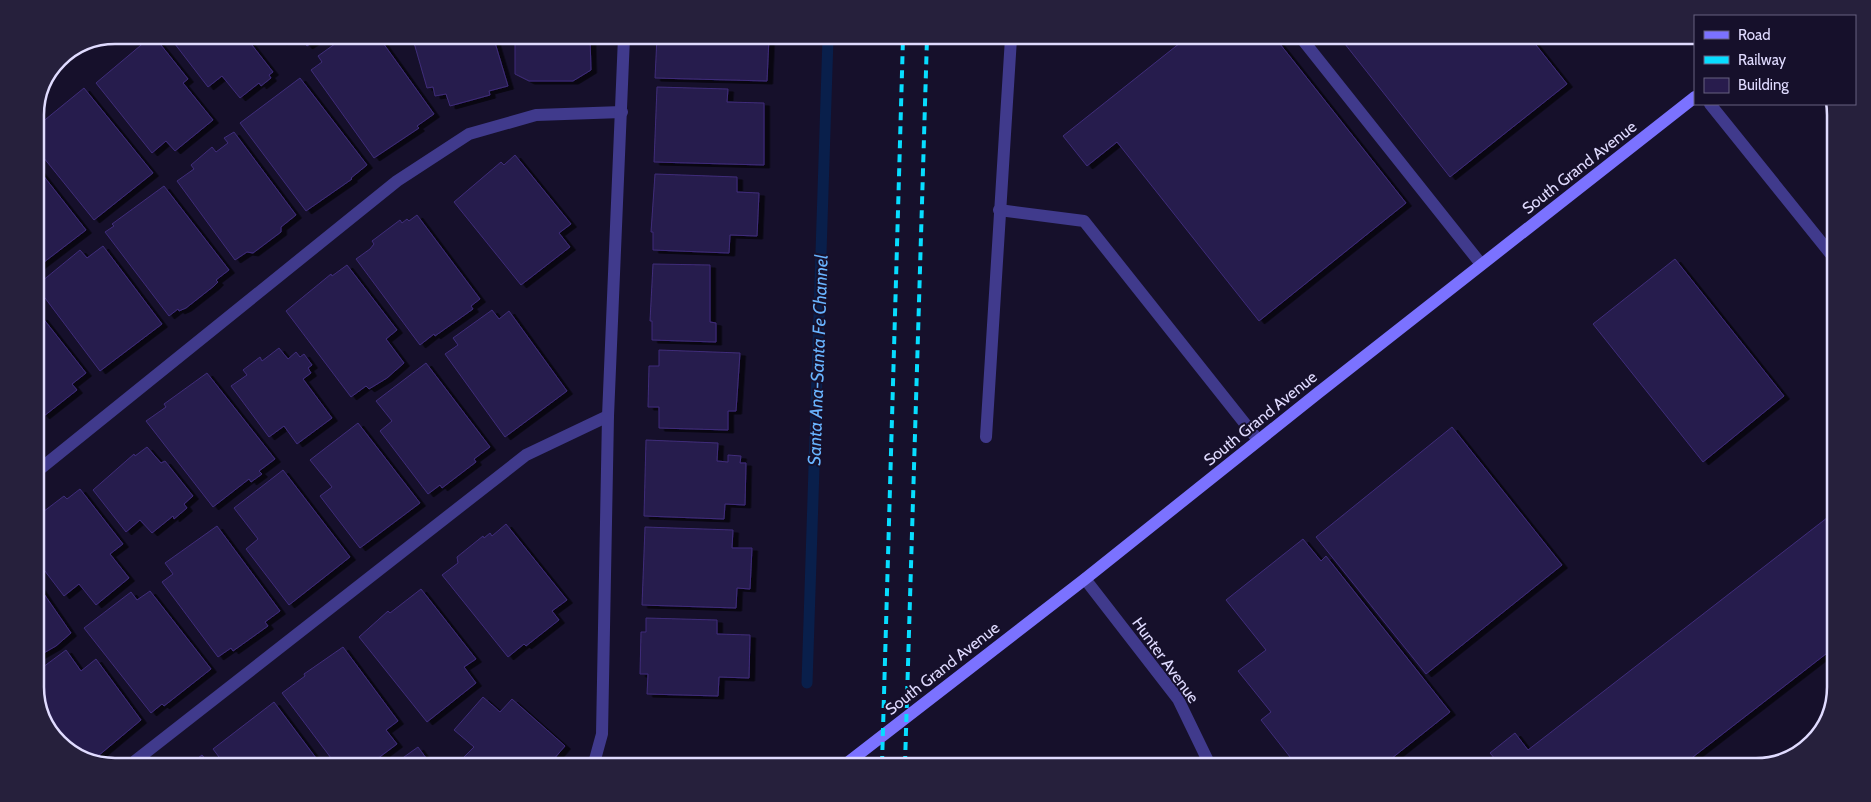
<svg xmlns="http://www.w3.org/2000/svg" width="1871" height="802" font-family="Cabin,sans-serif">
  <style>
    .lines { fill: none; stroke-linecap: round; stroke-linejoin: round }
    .stream { stroke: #091f4b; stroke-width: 11 }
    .building { fill: #281c4d; stroke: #3f2d7a; filter: url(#shadow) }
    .lane { stroke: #403a8c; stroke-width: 12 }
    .street { stroke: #403a8c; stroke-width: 12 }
    .secondary { stroke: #7b72ff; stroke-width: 12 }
    .rail { stroke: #07ddff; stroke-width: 4; stroke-dasharray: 8 6; stroke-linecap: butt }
    .labels { text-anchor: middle; stroke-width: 4; stroke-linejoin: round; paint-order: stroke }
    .street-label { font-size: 16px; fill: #e0dbff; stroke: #16102b }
    .water-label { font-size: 18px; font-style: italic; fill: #69b4ff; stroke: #16102b }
    .rim { fill: none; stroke: #e0dbff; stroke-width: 2.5 }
  </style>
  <defs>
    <filter id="shadow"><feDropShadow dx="5.5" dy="3" stdDeviation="0" flood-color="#0009"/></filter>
  </defs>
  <rect width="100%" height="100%" fill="#16102b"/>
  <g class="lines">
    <!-- stream -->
    <path class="stream" d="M 807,683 L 828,38"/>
  </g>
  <!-- building -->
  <g class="building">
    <path d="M 153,35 L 188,79 L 183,83 L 213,120 L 175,151 L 166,141 L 152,153 L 96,83 Z"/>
    <path d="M 168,35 L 254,36 L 248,40 L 273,72 L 269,75 L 271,78 L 261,86 L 259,83 L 240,98 L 222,76 L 208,87 Z"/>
    <path d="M 276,36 L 290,36 L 281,42 Z"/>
    <path d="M 299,36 L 322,36 L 307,46 Z"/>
    <path d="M 346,36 L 378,36 L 434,114 L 417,126 L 419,128 L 374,158 L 311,70 L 322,62 L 318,56 Z"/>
    <path d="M 412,36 L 493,36 L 508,86 L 489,91 L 490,95 L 450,106 L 446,94 L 435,96 L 433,87 L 427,88 Z"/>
    <path d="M 515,36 L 590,37 L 591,70 L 573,81 L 529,81 L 515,74 Z"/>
    <path d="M 657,37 L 769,37 L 767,81 L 655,78 Z"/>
    <path d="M 1185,39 L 1276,39 L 1406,203 L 1259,321 L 1117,142 L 1087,166 L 1063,136 Z"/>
    <path d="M 1341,39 L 1532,40 L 1567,84 L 1450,177 Z"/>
    <path d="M 300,78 L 367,165 L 351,178 L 352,179 L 306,211 L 240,123 Z"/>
    <path d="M 657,87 L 728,89 L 727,102 L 764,103 L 764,165 L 654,162 Z"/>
    <path d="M 84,88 L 153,173 L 94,220 L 35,147 L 35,128 Z"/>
    <path d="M 234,132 L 296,215 L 281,227 L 281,232 L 253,253 L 247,252 L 235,260 L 177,181 L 194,169 L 191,165 L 212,147 L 216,152 L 228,143 L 224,138 Z"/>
    <path d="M 515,155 L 571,224 L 559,233 L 570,247 L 521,285 L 454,202 L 501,162 L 504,165 Z"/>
    <path d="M 35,165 L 86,230 L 35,269 Z"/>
    <path d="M 655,174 L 737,177 L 737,192 L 759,193 L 757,236 L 730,235 L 729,253 L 653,250 L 653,232 L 651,232 Z"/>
    <path d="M 164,186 L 229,270 L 216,280 L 218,282 L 214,286 L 186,308 L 179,311 L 178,309 L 169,316 L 105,232 L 114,226 L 112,224 Z"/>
    <path d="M 417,215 L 480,299 L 471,306 L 473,309 L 435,336 L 434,334 L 420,345 L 356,259 L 370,249 L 374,244 L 372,241 L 400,220 L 402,223 L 407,219 L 409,221 Z"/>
    <path d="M 103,246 L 162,324 L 100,371 L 36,286 L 80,250 L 87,258 Z"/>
    <path d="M 1675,259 L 1784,396 L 1703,462 L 1593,324 Z"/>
    <path d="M 653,264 L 710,265 L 710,322 L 716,323 L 716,342 L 652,340 L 652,321 L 650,321 Z"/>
    <path d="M 347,265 L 397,330 L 386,339 L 404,363 L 387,378 L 369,389 L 366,386 L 351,397 L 286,311 L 331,274 L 332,276 Z"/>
    <path d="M 492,310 L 499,319 L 509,311 L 567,391 L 505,437 L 445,354 L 458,345 L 453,338 Z"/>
    <path d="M 42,317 L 86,373 L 72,384 L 77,390 L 44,416 L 35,405 L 35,322 Z"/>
    <path d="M 279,348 L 288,359 L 296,352 L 300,357 L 304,354 L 312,365 L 308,368 L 311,373 L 303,379 L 332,418 L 297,444 L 284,426 L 269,437 L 231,386 L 247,375 L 243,370 L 260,357 L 262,361 Z"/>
    <path d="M 659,350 L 740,353 L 736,411 L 728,411 L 728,430 L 659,428 L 659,407 L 648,407 L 649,366 L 659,366 Z"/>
    <path d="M 426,363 L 490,447 L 474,459 L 476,462 L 442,488 L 440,485 L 428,494 L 380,431 L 392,421 L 376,401 Z"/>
    <path d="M 207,373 L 275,459 L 259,471 L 262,474 L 251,482 L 249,479 L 213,507 L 146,421 L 166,407 L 164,404 Z"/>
    <path d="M 358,423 L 420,503 L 360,548 L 320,496 L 332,487 L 310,460 Z"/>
    <path d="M 1452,427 L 1562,565 L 1426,674 L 1316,537 Z"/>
    <path d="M 646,440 L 718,443 L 717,461 L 728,462 L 728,455 L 741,456 L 740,463 L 746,463 L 745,505 L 725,504 L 724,519 L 644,516 Z"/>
    <path d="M 147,447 L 161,463 L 165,461 L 193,496 L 184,504 L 187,508 L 174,519 L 173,516 L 152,533 L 140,520 L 126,532 L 93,490 L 134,454 L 135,456 Z"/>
    <path d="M 283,470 L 350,557 L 289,605 L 246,549 L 258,539 L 234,508 Z"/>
    <path d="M 80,489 L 123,544 L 110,554 L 129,578 L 96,605 L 79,584 L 64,596 L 35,558 L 35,518 L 64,496 L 67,499 Z"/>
    <path d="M 1832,514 L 1831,650 L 1680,767 L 1501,766 L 1490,753 L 1515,733 L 1528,750 Z"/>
    <path d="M 506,524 L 567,600 L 552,611 L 559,620 L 526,646 L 524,644 L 508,657 L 442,575 L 458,563 L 457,557 L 483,536 L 484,538 L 490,533 L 492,536 Z"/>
    <path d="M 217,526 L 280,611 L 265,622 L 268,626 L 233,651 L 231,648 L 218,657 L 162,582 L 173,574 L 165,563 Z"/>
    <path d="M 645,527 L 733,530 L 732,548 L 752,548 L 750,589 L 737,588 L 736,608 L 642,605 Z"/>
    <path d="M 1303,539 L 1321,561 L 1326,556 L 1450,712 L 1382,766 L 1290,765 L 1294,762 L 1261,720 L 1271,712 L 1238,671 L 1266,650 L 1226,600 Z"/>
    <path d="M 35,581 L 71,633 L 56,646 L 35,658 Z"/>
    <path d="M 421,589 L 476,659 L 464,667 L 476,683 L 427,722 L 359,637 L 388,611 L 390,613 Z"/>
    <path d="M 150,591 L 211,669 L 164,706 L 162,704 L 151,713 L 84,628 L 131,592 L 137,600 Z"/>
    <path d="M 646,618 L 717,620 L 717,634 L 750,635 L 749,678 L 719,677 L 718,696 L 647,694 L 648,674 L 640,674 L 641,632 L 646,632 Z"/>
    <path d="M 343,647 L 398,721 L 386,730 L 397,744 L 373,762 L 334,762 L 282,693 L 305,676 L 304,674 Z"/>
    <path d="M 66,650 L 81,671 L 96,659 L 141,720 L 98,756 L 96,754 L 87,761 L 74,753 L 66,742 L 63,744 L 57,740 L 49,729 L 35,692 L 35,673 Z"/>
    <path d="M 483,697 L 500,712 L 512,699 L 565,746 L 553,760 L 556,763 L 470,762 L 464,757 L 474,747 L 454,730 Z"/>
    <path d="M 274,702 L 319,762 L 222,761 L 213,749 Z"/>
    <path d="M 418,747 L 429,762 L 397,762 Z"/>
    <path d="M 202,755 L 207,761 L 194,761 Z"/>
  </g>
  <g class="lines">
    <!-- lane -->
    <g class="lane">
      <path d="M 1302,39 L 1481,264"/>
      <path d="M 56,64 L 69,54"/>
      <path d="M 999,210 L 1084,221 L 1258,440"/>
      <path d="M 986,437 L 1011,38"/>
      <path d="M 35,473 L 397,181 L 469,134 L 536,115 L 622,112"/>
      <path d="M 135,761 L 526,455 L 608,416"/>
      <path d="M 594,763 L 602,734 L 608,416 L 624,37"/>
    </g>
    <!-- street -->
    <g class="street">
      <path d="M 1710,104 L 1834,258"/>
      <path d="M 1085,579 L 1178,699 L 1210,765"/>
    </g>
    <!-- secondary -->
    <path class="secondary" d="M 846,764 L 1085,579 L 1318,393 L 1695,97"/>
    <!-- rail -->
    <g class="rail">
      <path d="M 882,764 L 903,38"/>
      <path d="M 905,764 L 927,38"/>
    </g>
  </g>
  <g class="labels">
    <!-- street labels -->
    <g class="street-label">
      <text transform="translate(1579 167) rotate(-38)" y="6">South Grand Avenue</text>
      <text transform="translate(1260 418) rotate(-39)" y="6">South Grand Avenue</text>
      <text transform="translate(1166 660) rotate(54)" y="6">Hunter Avenue</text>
      <text transform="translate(942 668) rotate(-38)" y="6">South Grand Avenue</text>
    </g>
    <!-- water labels -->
    <g class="water-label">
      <text transform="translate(818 360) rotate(-88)" y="6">Santa Ana-Santa Fe Channel</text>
    </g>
  </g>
  <!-- crop -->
  <path d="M0 0H1871V802H0ZM115 44H1756A71 71 0 0 1 1827 115V687A71 71 0 0 1 1756 758H115A71 71 0 0 1 44 687V115A71 71 0 0 1 115 44Z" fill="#26203c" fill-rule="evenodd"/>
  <path class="rim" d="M115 44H1756A71 71 0 0 1 1827 115V687A71 71 0 0 1 1756 758H115A71 71 0 0 1 44 687V115A71 71 0 0 1 115 44Z"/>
  <!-- legend -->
  <rect x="1694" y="15" width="162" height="90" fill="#16102b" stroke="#676180"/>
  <rect x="1704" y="31" width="25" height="8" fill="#7b72ff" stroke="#676180"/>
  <text x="1738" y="40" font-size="15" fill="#e0dbff">Road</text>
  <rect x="1704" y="56" width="25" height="8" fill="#07ddff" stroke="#676180"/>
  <text x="1738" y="65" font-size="15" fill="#e0dbff">Railway</text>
  <rect x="1704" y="78" width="25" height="15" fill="#281c4d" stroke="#676180"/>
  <text x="1738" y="90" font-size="15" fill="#e0dbff">Building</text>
</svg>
